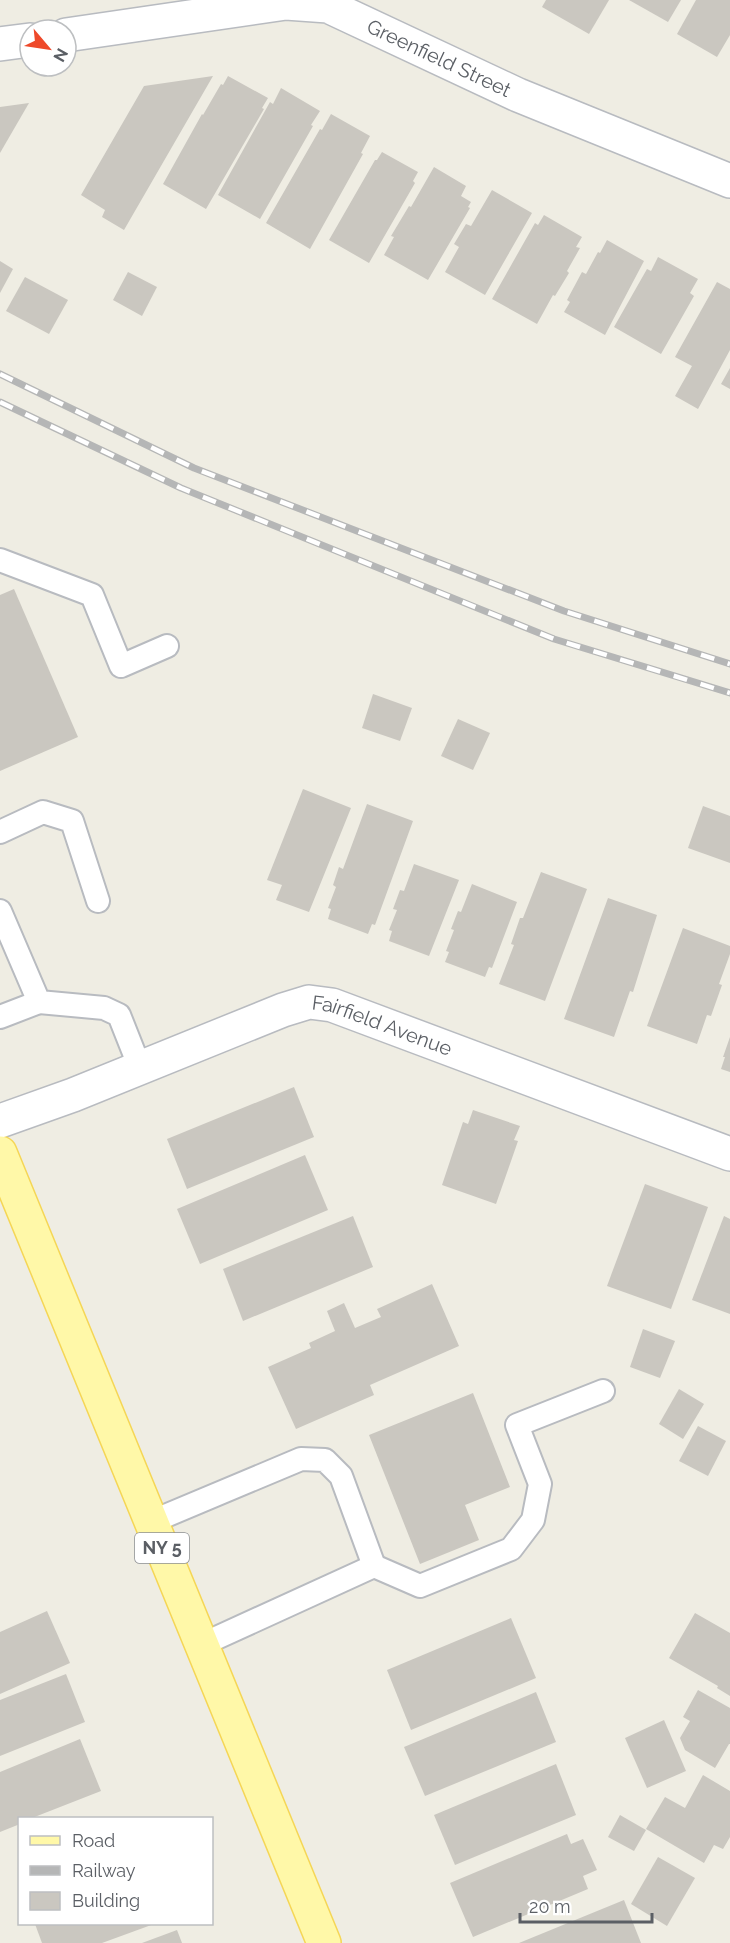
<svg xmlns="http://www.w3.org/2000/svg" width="730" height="1943" font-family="Raleway,sans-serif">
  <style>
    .building { fill: #cac7c0 }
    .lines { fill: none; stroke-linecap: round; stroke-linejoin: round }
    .lane-casing { stroke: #b8bbc0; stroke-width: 26 }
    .street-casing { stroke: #b8bbc0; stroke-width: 36 }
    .primary-casing { stroke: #f5d656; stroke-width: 36 }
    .lane { stroke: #fff; stroke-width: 22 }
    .street { stroke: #fff; stroke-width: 33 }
    .primary { stroke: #fff8a8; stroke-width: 33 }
    .rail-casing { stroke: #b5b6b6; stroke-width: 7 }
    .rail { stroke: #fff; stroke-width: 4.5; stroke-dasharray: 14; stroke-linecap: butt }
    .labels { text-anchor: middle; stroke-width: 6; stroke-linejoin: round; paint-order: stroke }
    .shield { fill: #fff; stroke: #8c8f93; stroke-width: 1.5 }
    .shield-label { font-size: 18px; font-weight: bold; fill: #5b5f65 }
    .street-label { font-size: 20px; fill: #5b5f65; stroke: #fff }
  </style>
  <rect width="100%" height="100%" fill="#efede3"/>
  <!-- building -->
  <g class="building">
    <path d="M 546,0 L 609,0 L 589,34 L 542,7 Z"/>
    <path d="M 629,0 L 681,0 L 668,22 Z"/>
    <path d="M 696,0 L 730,0 L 730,35 L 717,57 L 677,34 Z"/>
    <path d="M 213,76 L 124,230 L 102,217 L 105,210 L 81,195 L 144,86 Z"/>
    <path d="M 228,76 L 268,98 L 262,108 L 264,109 L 206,209 L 163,184 L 202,114 L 203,115 L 221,84 L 223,85 Z"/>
    <path d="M 281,88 L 320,111 L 311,125 L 313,126 L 260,219 L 218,195 L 270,102 L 273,104 Z"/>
    <path d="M 29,103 L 0,153 L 0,107 Z"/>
    <path d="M 331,114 L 370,136 L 361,153 L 363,154 L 310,249 L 266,223 L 320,129 L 322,130 Z"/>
    <path d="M 382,152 L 418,172 L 413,181 L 415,183 L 369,263 L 329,240 L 375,160 L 377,160 Z"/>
    <path d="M 434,167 L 466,186 L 461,196 L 471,202 L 468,207 L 470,208 L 428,280 L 384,255 L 394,237 L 391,236 L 409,206 L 411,207 Z"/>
    <path d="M 492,190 L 532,213 L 485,295 L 445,272 L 459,247 L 454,244 L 466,224 L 471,226 Z"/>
    <path d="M 544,215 L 582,237 L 576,247 L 580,248 L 567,271 L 569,273 L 555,296 L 553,295 L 537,324 L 492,299 L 535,223 L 538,225 Z"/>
    <path d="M 607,240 L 644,261 L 605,335 L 564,312 L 570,302 L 567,300 L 582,272 L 586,274 L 598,252 L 600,253 Z"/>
    <path d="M 658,257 L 698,279 L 690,293 L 694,296 L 661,354 L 614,327 L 647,269 L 651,271 Z"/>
    <path d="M 0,261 L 13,269 L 0,293 Z"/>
    <path d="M 128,272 L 157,287 L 142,316 L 113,300 Z"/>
    <path d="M 25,277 L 68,300 L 49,334 L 6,311 Z"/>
    <path d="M 717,282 L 730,289 L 730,350 L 698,409 L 675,396 L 692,366 L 675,357 Z"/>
    <path d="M 730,368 L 730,389 L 721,384 Z"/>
    <path d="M 14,589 L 78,737 L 0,771 L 0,595 Z"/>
    <path d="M 373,694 L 412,708 L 400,741 L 362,728 Z"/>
    <path d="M 458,719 L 490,733 L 473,770 L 441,756 Z"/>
    <path d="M 303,789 L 351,808 L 309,912 L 276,900 L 282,885 L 267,880 Z"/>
    <path d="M 367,804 L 413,821 L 375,925 L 372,924 L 368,934 L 328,919 L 331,909 L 328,908 L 336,887 L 333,885 L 339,867 L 343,869 Z"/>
    <path d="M 703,806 L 730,816 L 730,863 L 688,848 Z"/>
    <path d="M 414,864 L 459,880 L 429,956 L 389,941 L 392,931 L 389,930 L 397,910 L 393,909 L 400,890 L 404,891 Z"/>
    <path d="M 541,872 L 587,889 L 545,1001 L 499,984 L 514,945 L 511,944 L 520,918 L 523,918 Z"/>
    <path d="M 472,884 L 517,902 L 492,968 L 489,967 L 485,977 L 445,962 L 449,952 L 446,951 L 454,930 L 451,929 L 458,911 L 461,912 Z"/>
    <path d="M 608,898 L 657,915 L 633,992 L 630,991 L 614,1037 L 564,1019 Z"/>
    <path d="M 683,928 L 730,946 L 730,954 L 719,984 L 722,985 L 711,1016 L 707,1015 L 697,1044 L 647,1026 Z"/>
    <path d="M 730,1037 L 730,1072 L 721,1069 L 725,1057 L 723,1057 Z"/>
    <path d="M 294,1087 L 314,1137 L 187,1189 L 167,1139 Z"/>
    <path d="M 473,1110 L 520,1126 L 514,1140 L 518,1141 L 496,1204 L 442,1185 L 463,1122 L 468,1124 Z"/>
    <path d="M 305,1155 L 328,1210 L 200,1264 L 177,1209 Z"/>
    <path d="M 645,1184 L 708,1207 L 671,1309 L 607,1286 Z"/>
    <path d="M 353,1216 L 373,1267 L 243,1321 L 223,1269 Z"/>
    <path d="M 724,1216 L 730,1219 L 730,1314 L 692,1300 Z"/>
    <path d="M 432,1284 L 459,1346 L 370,1385 L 374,1395 L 296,1429 L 268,1367 L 311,1348 L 309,1343 L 335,1331 L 327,1311 L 344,1303 L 355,1328 L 381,1317 L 377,1309 Z"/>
    <path d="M 643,1329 L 675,1341 L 660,1378 L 630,1367 Z"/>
    <path d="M 679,1389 L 704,1404 L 683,1439 L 659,1424 Z"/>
    <path d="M 473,1393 L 510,1487 L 465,1505 L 479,1540 L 420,1564 L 369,1435 Z"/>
    <path d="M 698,1426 L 726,1441 L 708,1476 L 679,1461 Z"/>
    <path d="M 47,1611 L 70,1663 L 0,1694 L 0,1632 Z"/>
    <path d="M 695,1613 L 730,1633 L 730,1696 L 717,1688 L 718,1686 L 669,1658 Z"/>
    <path d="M 511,1618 L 536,1678 L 411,1730 L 387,1670 Z"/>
    <path d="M 66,1674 L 85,1722 L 0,1756 L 0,1700 Z"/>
    <path d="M 698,1690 L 730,1708 L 730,1744 L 729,1744 L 715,1768 L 685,1750 L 680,1738 L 690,1721 L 683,1717 Z"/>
    <path d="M 536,1692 L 556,1742 L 425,1796 L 404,1747 Z"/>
    <path d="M 664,1720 L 686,1771 L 647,1788 L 625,1738 Z"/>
    <path d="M 80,1739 L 101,1791 L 32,1818 L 20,1818 L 20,1824 L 0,1832 L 0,1772 Z"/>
    <path d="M 556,1764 L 576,1815 L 455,1865 L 434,1815 Z"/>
    <path d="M 703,1775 L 730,1791 L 730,1837 L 723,1849 L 714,1845 L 704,1863 L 646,1829 L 665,1797 L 685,1808 Z"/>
    <path d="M 620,1815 L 646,1830 L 634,1851 L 608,1837 Z"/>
    <path d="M 567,1834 L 571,1844 L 583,1839 L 597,1870 L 583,1876 L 588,1889 L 473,1937 L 450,1883 Z"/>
    <path d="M 658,1857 L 695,1878 L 667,1926 L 631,1904 Z"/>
    <path d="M 624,1900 L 641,1943 L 519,1943 Z"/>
    <path d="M 35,1924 L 154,1924 L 102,1943 L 42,1943 Z"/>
    <path d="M 177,1930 L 182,1943 L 142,1943 Z"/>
  </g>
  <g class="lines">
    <!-- lane casing -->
    <g class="lane-casing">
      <g id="lane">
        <path d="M 0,560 L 92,595 L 121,666 L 167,646"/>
        <path d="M 0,832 L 43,812 L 72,821 L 98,901"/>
        <path d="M 0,911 L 39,1002 L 104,1008 L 119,1015 L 140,1068"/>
        <path d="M 0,1017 L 39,1002"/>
        <path d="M 151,1522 L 301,1459 L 325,1460 L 341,1476 L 374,1566"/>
        <path d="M 201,1645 L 374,1566 L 420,1586 L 511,1549 L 533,1520 L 540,1484 L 517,1425 L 603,1391"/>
      </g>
    </g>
    <!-- street casing -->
    <g class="street-casing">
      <g id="street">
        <path id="s1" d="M 66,35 L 286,3 L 328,6 L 518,95 L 730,181"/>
        <path d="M 0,44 L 30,40"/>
        <path id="s2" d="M 0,1121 L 73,1095 L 283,1010 L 309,1002 L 332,1005 L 730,1154"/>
      </g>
    </g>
    <!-- primary casing -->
    <g class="primary-casing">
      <path id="primary" d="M 0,1153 L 324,1943"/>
    </g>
    <!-- lane -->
    <use href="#lane" class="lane"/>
    <!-- street -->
    <use href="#street" class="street"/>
    <!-- primary -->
    <use href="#primary" class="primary"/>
    <!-- rail casing -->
    <g class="rail-casing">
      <g id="rail">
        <path d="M 0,374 L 194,468 L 564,611 L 730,664"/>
        <path d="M 0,402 L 181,488 L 554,639 L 730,693"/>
      </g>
    </g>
    <!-- rail -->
    <use href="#rail" class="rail"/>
  </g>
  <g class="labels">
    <!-- shield labels -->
    <rect class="shield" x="135" y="1533" width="54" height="30" rx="4.5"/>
    <g class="shield-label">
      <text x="162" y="1554">NY 5</text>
    </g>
    <!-- street labels -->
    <g class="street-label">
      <text dy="7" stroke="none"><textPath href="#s1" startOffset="387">Greenfield Street</textPath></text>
      <text dy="7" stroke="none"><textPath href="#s2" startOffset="408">Fairfield Avenue</textPath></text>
    </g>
  </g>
  <!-- legend -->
  <rect x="18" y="1817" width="195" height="108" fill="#ffffff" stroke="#bdbfc1" stroke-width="1.5"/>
  <rect x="30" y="1836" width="30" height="9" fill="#fff8a8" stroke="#bdbfc1" stroke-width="1.5"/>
  <text x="72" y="1847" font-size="18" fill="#5b5f65">Road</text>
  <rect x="30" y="1866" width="30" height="9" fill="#b5b6b6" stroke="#bdbfc1" stroke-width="1.5"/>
  <text x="72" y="1877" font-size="18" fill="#5b5f65">Railway</text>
  <rect x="30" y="1892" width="30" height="18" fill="#cac7c0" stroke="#bdbfc1" stroke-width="1.5"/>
  <text x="72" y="1907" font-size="18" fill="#5b5f65">Building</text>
  <!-- north arrow -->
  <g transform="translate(48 48) rotate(119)"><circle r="28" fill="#ffffff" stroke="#bdbfc1" stroke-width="1.5"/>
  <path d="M0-4.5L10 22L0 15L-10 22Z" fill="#ee492a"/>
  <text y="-9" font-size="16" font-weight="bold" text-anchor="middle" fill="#5b5f65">N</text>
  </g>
  <!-- scale -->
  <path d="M520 1913v9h132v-9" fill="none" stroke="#5b5f65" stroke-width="3"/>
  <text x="529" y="1913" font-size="18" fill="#5b5f65" stroke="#ffffff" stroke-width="4.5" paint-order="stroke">20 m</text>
</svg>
